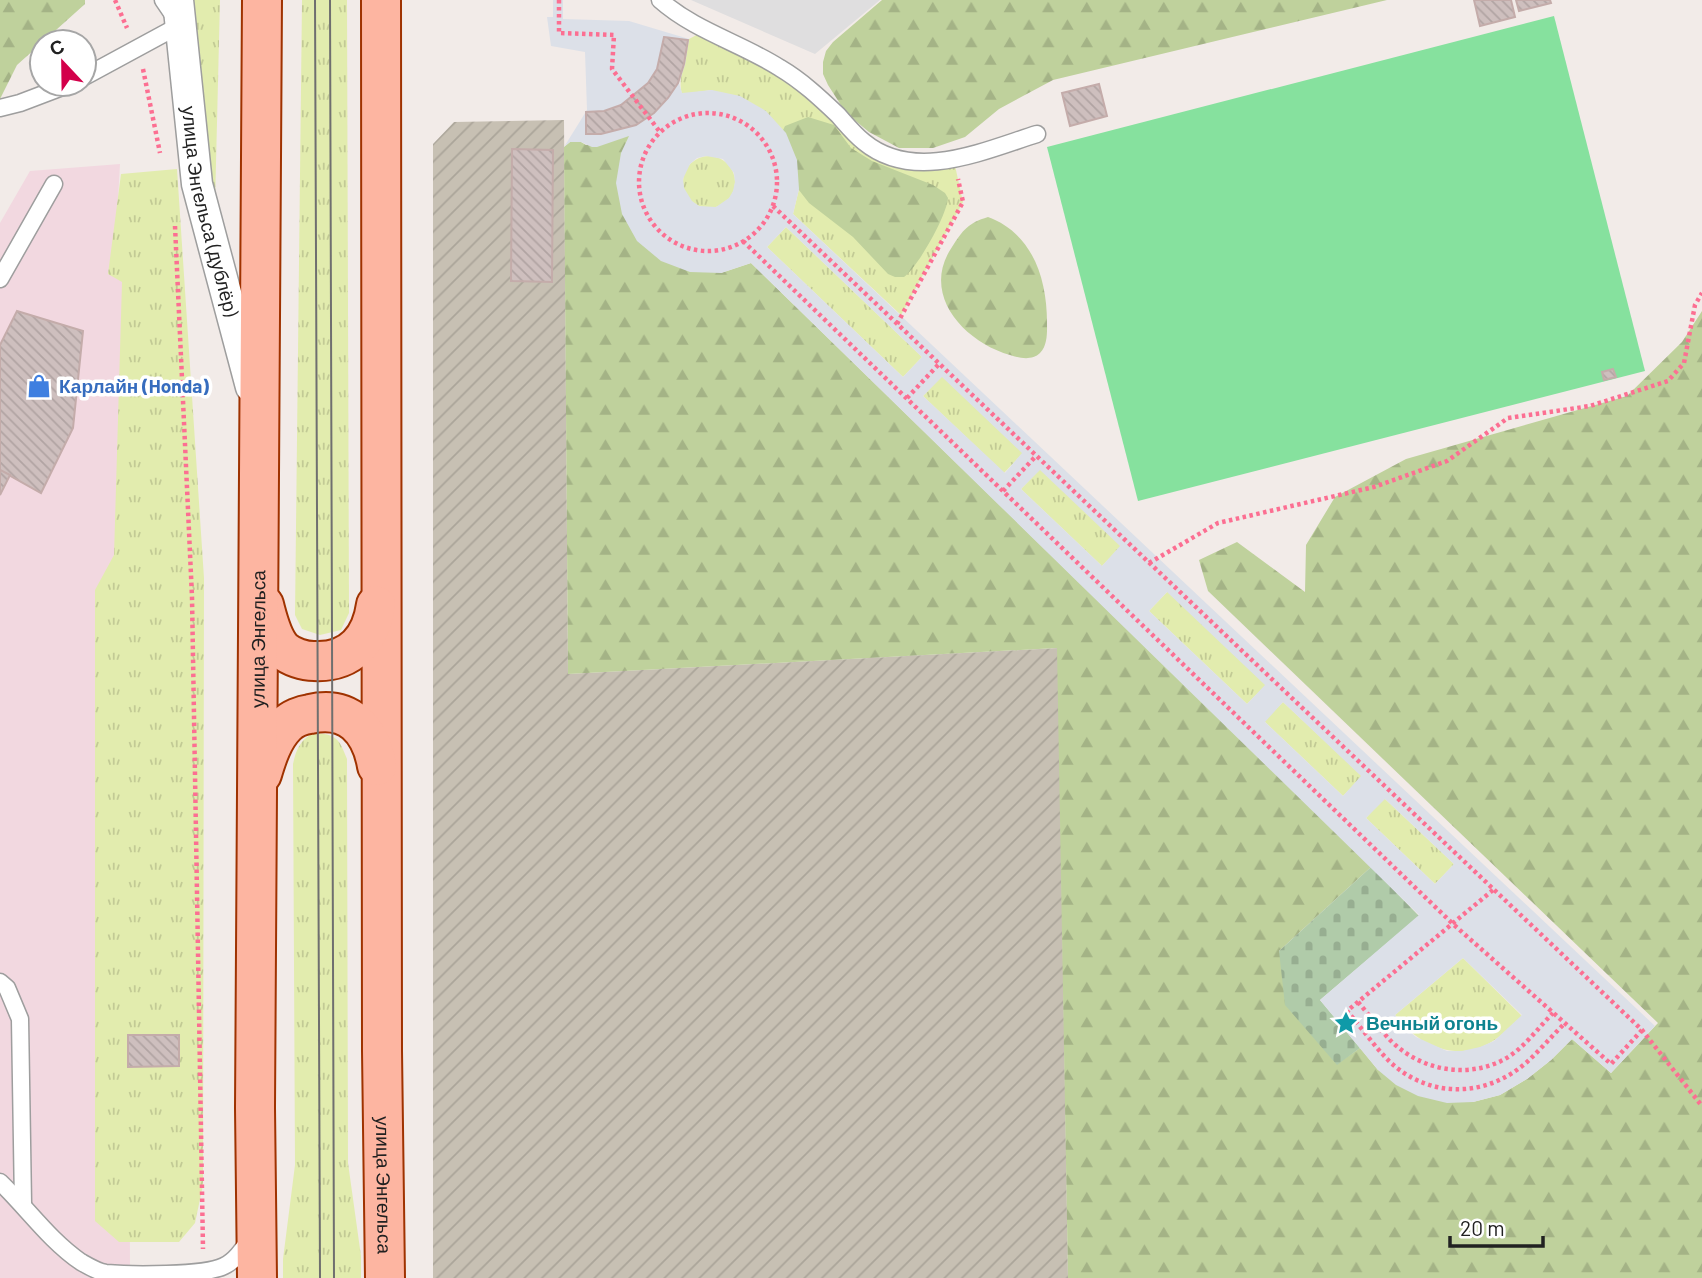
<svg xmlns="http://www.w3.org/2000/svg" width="1702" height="1278" font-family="Barlow,sans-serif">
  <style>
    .residential { fill: #dfdedf }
    .commercial { fill: #f2d8e0 }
    .construction { fill: url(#construction-furrows) }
    .grass { fill: url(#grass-tufts) }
    .forest { fill: url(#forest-firs) }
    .cemetery { fill: url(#cemetery-stones) }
    .pitch { fill: #86e19e }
    .plaza { fill: #dce0e8; fill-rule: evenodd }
    .building { fill: url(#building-back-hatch); stroke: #c4acaa; stroke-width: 2 }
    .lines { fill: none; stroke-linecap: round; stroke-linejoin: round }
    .lane-casing { stroke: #9e9e9e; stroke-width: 19 }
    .street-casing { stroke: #9e9e9e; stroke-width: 33 }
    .primary-casing { stroke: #9f3200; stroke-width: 42 }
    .path { stroke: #fc6f92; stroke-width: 4.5; stroke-dasharray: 3.5 3.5; stroke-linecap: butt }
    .lane { stroke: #fff; stroke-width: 16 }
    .street { stroke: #fff; stroke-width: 30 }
    .primary { stroke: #fdb5a1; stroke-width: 38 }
    .tram { stroke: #6f6f6f; stroke-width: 2 }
    .labels { text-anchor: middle; stroke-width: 7; stroke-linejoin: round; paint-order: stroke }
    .street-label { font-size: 19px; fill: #212121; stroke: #fff }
    .shop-label { font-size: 19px; font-weight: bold; fill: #366cbe; stroke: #fff; text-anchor: start }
    .culture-label { font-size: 19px; font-weight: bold; fill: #0d838f; stroke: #fff; text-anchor: start }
  </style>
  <defs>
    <pattern id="construction-furrows" width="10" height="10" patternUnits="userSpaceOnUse" patternTransform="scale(1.75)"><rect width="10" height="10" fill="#c7c0b3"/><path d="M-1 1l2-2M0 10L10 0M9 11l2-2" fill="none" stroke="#aba59a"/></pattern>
    <pattern id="grass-tufts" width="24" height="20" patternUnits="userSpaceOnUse" patternTransform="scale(1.75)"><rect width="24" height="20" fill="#e2ecae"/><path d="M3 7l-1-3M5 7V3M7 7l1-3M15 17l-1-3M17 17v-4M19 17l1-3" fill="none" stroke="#c2ca95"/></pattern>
    <pattern id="forest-firs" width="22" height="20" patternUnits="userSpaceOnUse" patternTransform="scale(1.75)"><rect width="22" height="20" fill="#bfd19c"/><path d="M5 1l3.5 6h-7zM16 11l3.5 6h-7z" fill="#a4b386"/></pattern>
    <pattern id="cemetery-stones" width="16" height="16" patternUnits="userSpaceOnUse" patternTransform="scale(1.75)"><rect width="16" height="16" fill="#b0cba9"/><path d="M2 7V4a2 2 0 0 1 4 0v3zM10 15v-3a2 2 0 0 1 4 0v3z" fill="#97ae91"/></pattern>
    <pattern id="building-back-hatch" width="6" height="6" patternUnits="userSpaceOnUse" patternTransform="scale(1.75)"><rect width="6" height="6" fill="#cebfbe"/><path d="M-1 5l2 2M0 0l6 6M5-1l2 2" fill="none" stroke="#b1a4a3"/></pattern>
  </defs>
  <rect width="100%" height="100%" fill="#f2ebe8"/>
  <!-- residential -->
  <path class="residential" d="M 691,0 L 880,0 L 815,54 Z"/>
  <!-- commercial -->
  <path class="commercial" d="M 120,164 L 114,272 L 128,281 L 130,1278 L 0,1278 L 0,223 L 30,171 Z"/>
  <!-- construction -->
  <path class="construction" d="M 564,120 L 568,674 L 1058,648 L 1068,1278 L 433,1278 L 433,144 L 454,122 Z"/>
  <!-- grass -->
  <g class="grass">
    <path d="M 186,0 L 220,0 L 215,204 L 199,147 Z"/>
    <path d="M 302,0 L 347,0 L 349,613 L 341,630 L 320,635 L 302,629 L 295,615 Z"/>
    <path d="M 704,31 L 768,60 L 885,155 L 954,161 L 963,202 L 901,315 L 793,214 L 799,189 L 712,90 L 682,94 C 677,79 687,56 689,39 Z"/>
    <circle cx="709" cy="182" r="26"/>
    <path d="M 177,169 L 204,578 L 203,1185 L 195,1223 L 179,1242 L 119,1242 L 95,1221 L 95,590 L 114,555 L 122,282 L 108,274 L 121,174 Z"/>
    <path d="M 786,227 L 922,357 L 903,377 L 767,247 Z"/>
    <path d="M 942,376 L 1023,453 L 1004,473 L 923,396 Z"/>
    <path d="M 1040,469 L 1121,546 L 1102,566 L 1021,489 Z"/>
    <path d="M 1168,591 L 1266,685 L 1247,704 L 1149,611 Z"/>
    <path d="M 1283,702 L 1362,776 L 1343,796 L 1264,721 Z"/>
    <path d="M 313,733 C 336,734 339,738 347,759 L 348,1163 L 361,1256 L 361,1278 L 283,1278 L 283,1259 L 295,1165 L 293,764 C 296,749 300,741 313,733 Z"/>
    <path d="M 1384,798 L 1454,864 L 1435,884 L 1366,818 Z"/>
    <path d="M 1463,958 L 1522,1016 C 1513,1024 1503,1035 1493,1041 C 1458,1064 1417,1045 1395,1015 Z"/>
  </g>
  <!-- forest -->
  <g class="forest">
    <path d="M 0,0 L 85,0 L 85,4 L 17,65 L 0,99 Z"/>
    <path d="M 882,0 L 1387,0 L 1053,80 L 999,109 L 965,137 L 933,148 L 899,148 L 869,132 L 846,113 L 828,85 L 823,74 L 823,62 L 826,51 L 833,42 Z"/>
    <path d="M 808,117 L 834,125 L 851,148 L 872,161 L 933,185 L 945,193 L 948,198 C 947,215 918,267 904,277 L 895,277 L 888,274 L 853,237 L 809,203 L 795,185 L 775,147 L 785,126 Z"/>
    <path d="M 630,135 L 721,273 L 751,263 L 1371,867 L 1279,951 L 1337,1064 L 1360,1048 L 1378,1070 L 1473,1102 L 1500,1095 L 1527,1079 L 1551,1060 L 1572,1039 L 1611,1073 L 1658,1023 L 1208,591 L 1199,560 L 1237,542 L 1305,592 L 1306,545 L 1335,497 L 1406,459 L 1627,396 L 1682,342 L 1702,311 L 1702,1278 L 1068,1278 L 1057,648 L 568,674 L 564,147 L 570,142 L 581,142 L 586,145 Z"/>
    <path d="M 988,217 C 1032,233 1047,278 1047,322 C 1047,331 1048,345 1040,353 C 1032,361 1019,358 1010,355 C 964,342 920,294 952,247 C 963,230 968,223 988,217 Z"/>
  </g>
  <!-- cemetery -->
  <path class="cemetery" d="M 1371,867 L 1419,916 L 1320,1000 L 1360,1048 L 1337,1065 L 1285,1005 L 1279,951 Z"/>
  <!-- pitch -->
  <path class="pitch" d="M 1554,16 L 1645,371 L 1138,501 L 1047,147 Z"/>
  <!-- plaza -->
  <path class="plaza" d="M 553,0 L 563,0 L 563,19 L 629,21 L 689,39 L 685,65 L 679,83 L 682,93 L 712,90 L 740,96 L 766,111 L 786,133 L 797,160 L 799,189 L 793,214 L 1655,1026 L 1611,1073 L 1572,1039 L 1551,1060 L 1527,1079 L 1500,1095 L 1473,1102 L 1447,1103 L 1418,1096 L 1396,1085 L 1378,1070 L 1320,1000 L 1419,915 L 751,263 L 721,273 L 690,272 L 661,261 L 637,241 L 622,214 L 616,183 L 621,153 L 629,136 L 597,147 L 592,147 L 581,142 L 570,142 L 564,147 L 587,110 L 585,52 L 551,46 L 547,17 L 553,17 ZM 664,38 L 687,40 L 684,64 L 678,83 L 668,98 L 654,113 L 636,125 L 601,134 L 586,134 L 586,112 L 604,111 L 621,105 L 648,83 L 657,69 ZM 706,156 L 723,159 L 734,173 L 735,182 L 733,191 L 729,198 L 716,207 L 699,206 L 692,201 L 684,188 L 683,179 L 690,164 L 697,158 ZM 786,227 L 922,357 L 903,377 L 767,247 ZM 942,377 L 1022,453 L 1005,473 L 923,396 ZM 1040,470 L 1120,546 L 1102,566 L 1021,489 ZM 1167,592 L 1265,685 L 1247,704 L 1149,611 ZM 1283,702 L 1361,776 L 1343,796 L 1265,722 ZM 1385,799 L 1454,864 L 1435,884 L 1366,818 ZM 1463,958 L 1522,1015 L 1494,1041 L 1480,1047 L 1462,1051 L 1447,1051 L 1416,1037 L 1405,1028 L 1395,1015 Z"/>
  <!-- building -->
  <g class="building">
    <path d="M 1474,0 L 1511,0 L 1515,17 L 1480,26 Z"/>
    <path d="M 1516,0 L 1550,0 L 1551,3 L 1519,11 Z"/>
    <path d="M 664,37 L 688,40 L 684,64 L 678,83 L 668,98 L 654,113 L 636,125 L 601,134 L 586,134 L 586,112 L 604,111 L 621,105 L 648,83 L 657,69 Z"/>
    <path d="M 1099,84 L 1107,116 L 1070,126 L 1062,93 Z"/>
    <path d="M 512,149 L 553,150 L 552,282 L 511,281 Z"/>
    <path d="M 17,311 L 83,331 L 73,428 L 41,493 L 0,470 L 0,345 Z"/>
    <path d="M 1613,369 L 1616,377 L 1604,380 L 1602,372 Z"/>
    <path d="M 0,470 L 10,475 L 0,495 Z"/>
    <path d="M 128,1035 L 179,1035 L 179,1066 L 128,1067 Z"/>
  </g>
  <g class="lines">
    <!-- lane casing -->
    <g class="lane-casing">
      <g id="lane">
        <path d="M 660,0 C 695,31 741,43 780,68 C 802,81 820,98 838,115 C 846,124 854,134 864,142 C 914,183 983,151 1037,134"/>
        <path d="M 84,77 L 180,25 L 163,0"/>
        <path d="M 0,108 L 20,103 L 70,84"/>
        <path d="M 0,279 L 54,184"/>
        <path d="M 0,982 L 7,988 L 20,1019 L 23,1204"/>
        <path d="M 0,1182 C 27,1208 50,1241 81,1262 C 88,1266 98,1272 106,1273 C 129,1275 205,1276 224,1266 C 235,1261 243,1249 250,1239"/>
      </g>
    </g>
    <!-- street casing -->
    <g class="street-casing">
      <g id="street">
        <path id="s1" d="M 178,0 L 197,184 L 251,387"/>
      </g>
    </g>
    <!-- primary casing -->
    <g class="primary-casing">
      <g id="primary">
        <path id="s2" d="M 381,0 L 382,1051 L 385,1278"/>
        <path d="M 264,605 C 268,620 272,639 283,650 C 291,657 304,661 314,661 C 350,663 371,640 376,605"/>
        <path d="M 262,774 C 267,757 273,738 286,725 C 292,719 302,715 310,714 C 349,705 371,730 377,766"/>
        <path id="s3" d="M 257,1278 L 255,1108 L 262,0"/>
      </g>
    </g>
    <!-- path -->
    <g class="path">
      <path d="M 115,0 L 127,28"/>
      <path d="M 559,0 L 559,33 L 614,35 L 612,69 L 660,132"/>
      <path d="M 143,69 L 160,153"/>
      <circle cx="708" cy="182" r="69"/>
      <path d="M 773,206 L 1642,1030 L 1702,1106"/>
      <path d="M 175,226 L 192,597 L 203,1249"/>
      <path d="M 743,241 L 1453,924 L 1611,1064 L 1642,1030"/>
      <path d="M 897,324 L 963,202 L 958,179"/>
      <path d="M 907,398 L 939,364"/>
      <path d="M 1003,491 L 1036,456"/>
      <path d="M 1149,563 L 1218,523 L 1374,487 L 1447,461 L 1508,418 L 1590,406 L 1668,381 L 1684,363 L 1695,305 L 1702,293"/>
      <path d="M 1493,890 L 1347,1011 C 1361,1027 1374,1046 1389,1061 C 1429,1099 1486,1098 1527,1062 C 1540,1050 1552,1036 1565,1023"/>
      <path d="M 1358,1002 C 1369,1015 1379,1028 1390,1040 C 1419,1069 1463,1079 1501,1061 C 1522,1051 1537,1029 1553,1013"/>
    </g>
    <!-- lane -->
    <use href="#lane" class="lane"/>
    <!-- street -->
    <use href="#street" class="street"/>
    <!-- primary -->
    <use href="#primary" class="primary"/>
    <!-- tram -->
    <g class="tram">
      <path d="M 315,0 L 320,1278"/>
      <path d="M 330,0 L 334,1278"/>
    </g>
  </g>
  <!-- icons -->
  <defs>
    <g id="shop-bare" transform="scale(1.89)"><path d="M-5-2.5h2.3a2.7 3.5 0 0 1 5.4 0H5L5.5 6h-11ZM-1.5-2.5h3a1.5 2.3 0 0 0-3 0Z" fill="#3f7fe0" stroke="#fff" stroke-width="2.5" paint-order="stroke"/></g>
    <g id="sight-bare" transform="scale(1.89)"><path d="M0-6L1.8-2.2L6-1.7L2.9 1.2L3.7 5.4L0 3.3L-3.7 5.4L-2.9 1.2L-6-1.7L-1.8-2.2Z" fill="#0f9aa8" stroke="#fff" stroke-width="2.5" paint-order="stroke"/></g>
  </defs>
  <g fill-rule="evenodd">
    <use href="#shop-bare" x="39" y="386"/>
    <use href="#sight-bare" x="1346" y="1023"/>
  </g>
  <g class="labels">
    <!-- street labels -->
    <g class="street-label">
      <text dy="7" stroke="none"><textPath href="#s1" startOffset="214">улица Энгельса (дублёр)</textPath></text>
      <text dy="7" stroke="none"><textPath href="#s3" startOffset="639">улица Энгельса</textPath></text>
      <text dy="7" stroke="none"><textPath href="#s2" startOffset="1185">улица Энгельса</textPath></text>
    </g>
    <!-- shop labels -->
    <g class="shop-label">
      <text x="59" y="393">Карлайн (Honda)</text>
    </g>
    <!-- culture labels -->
    <g class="culture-label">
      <text x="1366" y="1030">Вечный огонь</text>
    </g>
  </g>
  <!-- north arrow -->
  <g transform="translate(63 63) rotate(338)"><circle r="33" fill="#ffffff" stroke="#a6a6a6" stroke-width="2"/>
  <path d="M0-5L12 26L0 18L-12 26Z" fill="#d3004a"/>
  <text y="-10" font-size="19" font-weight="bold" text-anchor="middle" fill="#212121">С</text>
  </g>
  <!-- scale -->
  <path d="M1450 1236v10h93v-10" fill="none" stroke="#212121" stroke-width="3.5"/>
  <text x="1460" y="1236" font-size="21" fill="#212121" stroke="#ffffff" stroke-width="5" paint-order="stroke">20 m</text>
</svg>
